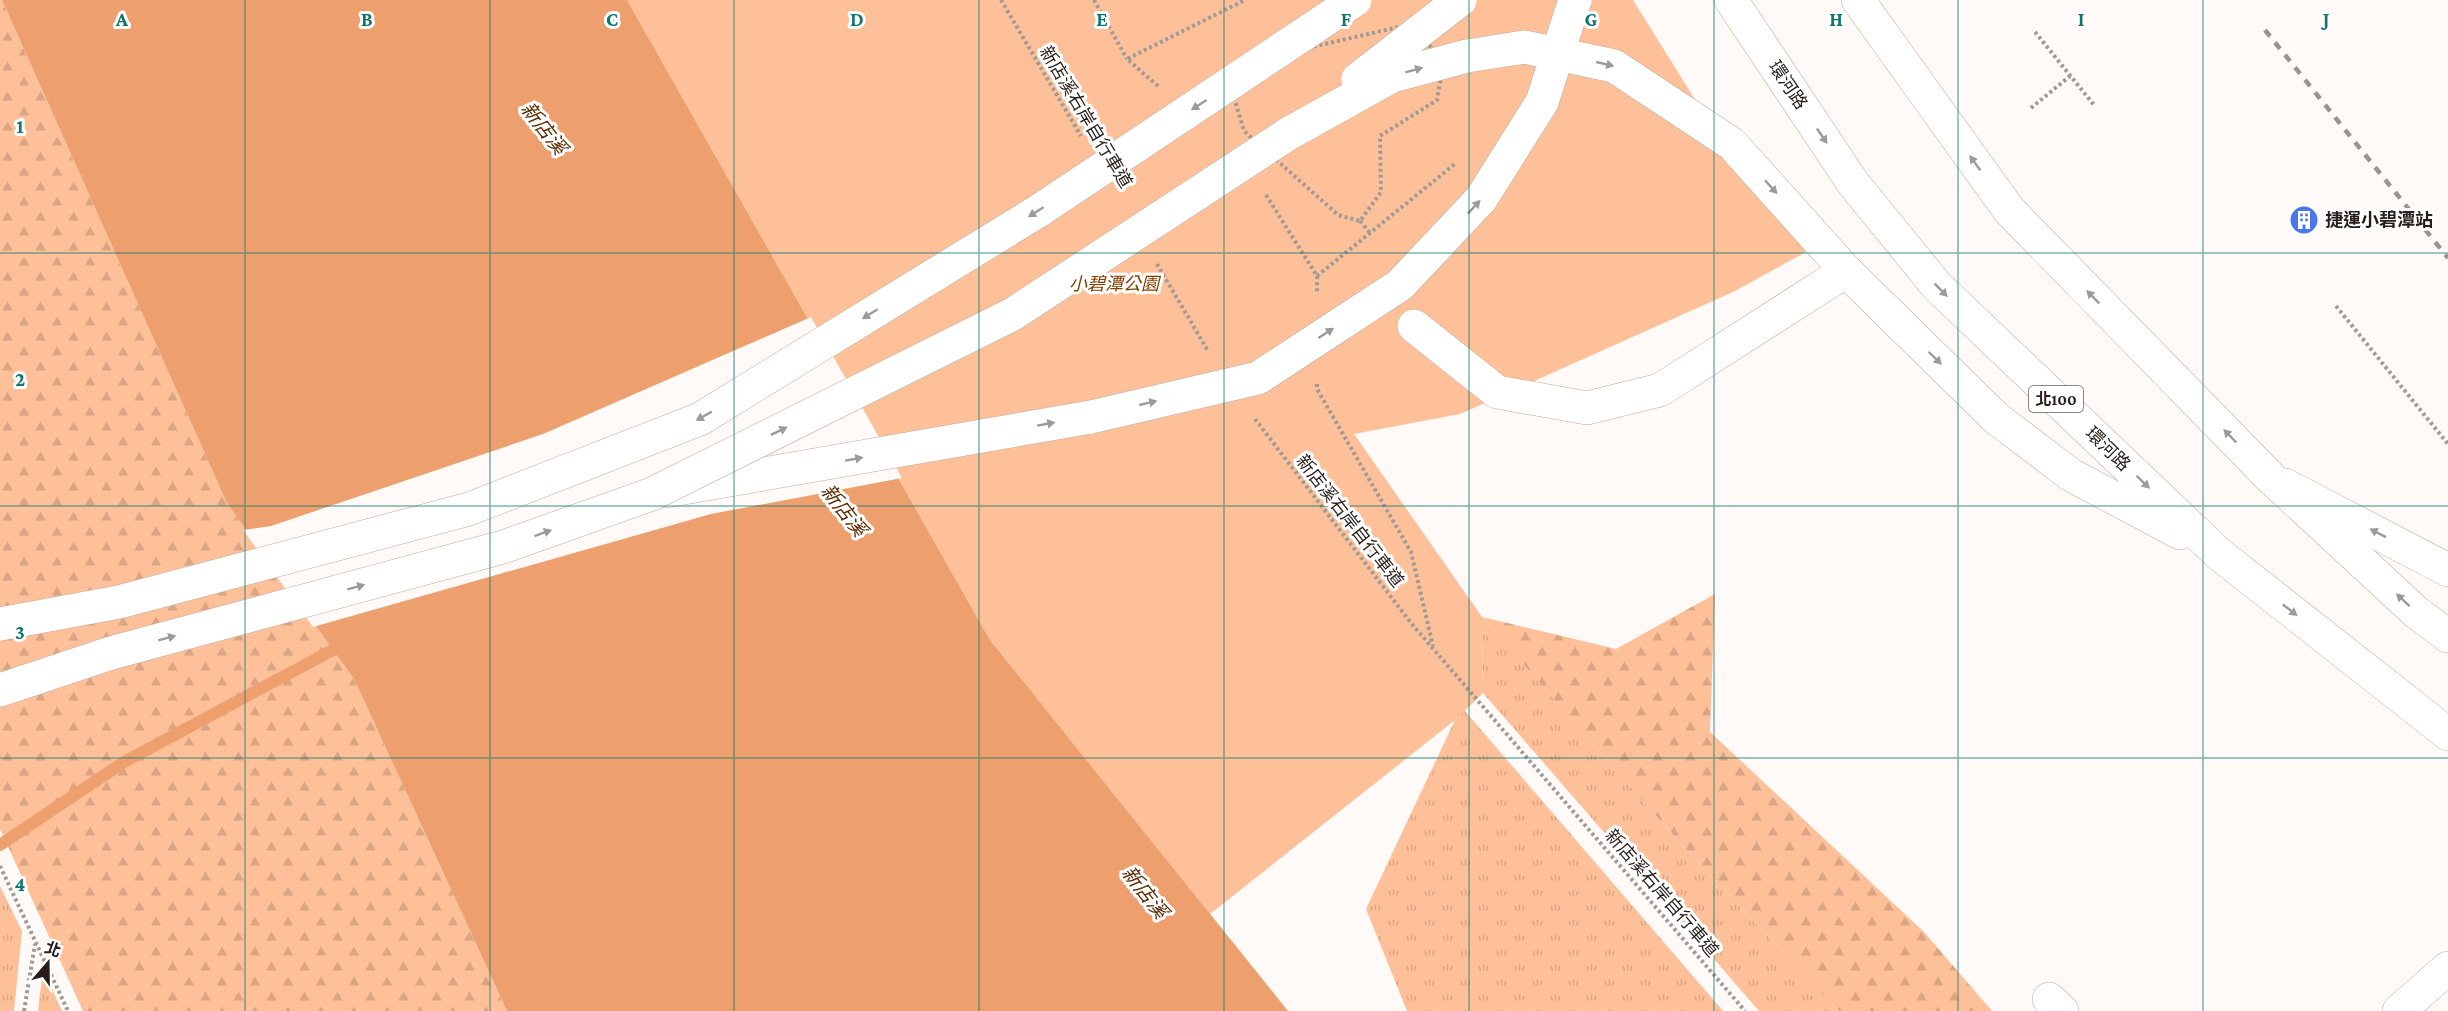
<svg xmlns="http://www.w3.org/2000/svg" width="2448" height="1011" font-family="'Crimson Pro','Noto Sans TC',serif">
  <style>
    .grass { fill: url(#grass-tufts) }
    .forest { fill: url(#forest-firs) }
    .green { fill: #fec099 }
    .water { fill: #eda06e }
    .pier { fill: #fffaf7 }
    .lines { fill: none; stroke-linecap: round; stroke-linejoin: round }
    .stream { stroke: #eda06e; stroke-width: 12 }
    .minor-casing { stroke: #c1aa9c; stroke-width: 34 }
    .highway-casing { stroke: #c1aa9c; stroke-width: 34 }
    .path { stroke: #a09a96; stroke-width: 4; stroke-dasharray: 3 3; stroke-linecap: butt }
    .minor { stroke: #fff; stroke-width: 33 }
    .highway { stroke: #fff; stroke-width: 33 }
    .rail { stroke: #9a938f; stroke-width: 4.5; stroke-dasharray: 8 8; stroke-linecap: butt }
    .highway-bridge-casing { stroke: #c1aa9c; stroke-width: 34; stroke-linecap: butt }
    .highway-bridge { stroke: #fff; stroke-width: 33 }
    .oneway { fill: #9e9a98 }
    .grid { fill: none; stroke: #0f766e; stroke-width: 1.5; stroke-opacity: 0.55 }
    .labels { text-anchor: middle; stroke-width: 6; stroke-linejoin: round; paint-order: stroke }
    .shield { fill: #fff; stroke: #68625e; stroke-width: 1.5 }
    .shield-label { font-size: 16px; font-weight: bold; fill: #271e19 }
    .street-label { font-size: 18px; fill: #271e19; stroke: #fff }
    .poi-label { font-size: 18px; font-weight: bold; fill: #271e19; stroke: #fff; text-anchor: start }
    .park-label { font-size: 18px; font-style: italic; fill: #823d00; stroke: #fff }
    .water-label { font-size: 20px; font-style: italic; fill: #5d2c04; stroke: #fff }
    .grid-label { font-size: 20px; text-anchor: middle; font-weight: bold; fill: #0f766e; stroke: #fff; stroke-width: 6; stroke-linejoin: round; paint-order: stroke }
  </style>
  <defs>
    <pattern id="grass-tufts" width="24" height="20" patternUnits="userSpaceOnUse" patternTransform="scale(1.5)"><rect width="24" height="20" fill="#fec099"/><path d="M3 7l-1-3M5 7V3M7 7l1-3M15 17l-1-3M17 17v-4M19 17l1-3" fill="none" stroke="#daa583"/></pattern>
    <pattern id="forest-firs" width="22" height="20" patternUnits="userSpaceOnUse" patternTransform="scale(1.5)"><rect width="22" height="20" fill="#fec099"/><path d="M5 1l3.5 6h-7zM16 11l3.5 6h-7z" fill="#daa583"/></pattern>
  </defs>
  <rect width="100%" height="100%" fill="#fffaf7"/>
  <!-- grass -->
  <g class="grass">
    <path d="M 1482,617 L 1679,842 L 1839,1011 L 1759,1011 L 1483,693 Z"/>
    <path d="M 1464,710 L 1723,1011 L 1407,1011 L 1366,909 L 1455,720 Z"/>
    <path d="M 0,886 L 22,931 L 14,1011 L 0,1011 Z"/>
    <path d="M 43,969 L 62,1011 L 38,1011 Z"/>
  </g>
  <!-- forest -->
  <g class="forest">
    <path d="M 0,0 L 2,0 L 227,503 L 354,679 L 507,1011 L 83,1011 L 0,829 Z"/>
    <path d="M 1715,594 L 1710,732 L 1924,932 L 1992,1011 L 1839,1011 L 1679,842 L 1482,617 L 1616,649 Z"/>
  </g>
  <!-- green -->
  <path class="green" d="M 627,0 L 1633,0 L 1694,98 L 1806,252 L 1733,292 L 1460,414 L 1354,434 L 1482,617 L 1483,693 L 1455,720 L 1210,914 L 990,640 Z"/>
  <!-- water -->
  <path class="water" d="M 2,0 L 627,0 L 990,640 L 1288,1011 L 507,1011 L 354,679 L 227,503 Z"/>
  <!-- pier -->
  <path class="pier" d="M 811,317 L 902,478 L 711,514 L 313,627 L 243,530 L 271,526 L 543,434 Z"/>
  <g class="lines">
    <!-- stream -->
    <path class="stream" d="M 0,845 L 124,762 L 346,643"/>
    <!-- minor casing -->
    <g class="minor-casing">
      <g id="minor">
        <path d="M 1414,326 L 1497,392 L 1587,408 L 1660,390 L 1846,271"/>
        <path d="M 2285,485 L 2448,570"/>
        <path d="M 2049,999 L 2062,1011"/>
        <path d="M 2399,1011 L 2448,968"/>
      </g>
    </g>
    <!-- highway casing -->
    <g class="highway-casing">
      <g id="highway">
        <path d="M 1731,0 L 1853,183 L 1937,286 L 2219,554 L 2448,734"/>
        <path d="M 1858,0 L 2009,210 L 2271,478 L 2416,612 L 2448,636"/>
        <path d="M 1732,144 L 1846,271 L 1996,418 L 2071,475 L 2180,533"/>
        <path d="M 666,491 L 1091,417"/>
        <path d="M 0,690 L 111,653"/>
      </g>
    </g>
    <!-- path -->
    <g class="path">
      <path d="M 1001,0 L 1081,136"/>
      <path d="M 1094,0 L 1127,59"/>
      <path d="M 1407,25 L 1444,59 L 1437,100 L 1380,136 L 1381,192 L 1360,221 L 1338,215 L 1244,131 L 1232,91 L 1256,60 Z"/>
      <path d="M 2035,32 L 2094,105"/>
      <path d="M 1158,86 L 1127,59 L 1245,0"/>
      <path d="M 2031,108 L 2070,76"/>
      <path d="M 1266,195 L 1317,276 L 1317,293"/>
      <path d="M 1360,221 L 1370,233"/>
      <path d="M 1157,264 L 1208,351"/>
      <path d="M 1317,276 L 1456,163"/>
      <path d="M 2336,306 L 2448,444"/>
      <path d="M 1317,384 L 1317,389 L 1411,552 L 1433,646"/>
      <path d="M 1255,419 L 1411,623 L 1745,1011"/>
      <path d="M 0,866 L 68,1011"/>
      <path d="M 24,1011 L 35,944"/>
    </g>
    <!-- minor -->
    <use href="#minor" class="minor"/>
    <!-- highway -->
    <use href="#highway" class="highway"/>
    <!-- rail -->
    <path class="rail" d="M 2265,30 L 2448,258"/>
    <!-- highway-bridge casing -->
    <g class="highway-bridge-casing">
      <g id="highway-bridge">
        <path d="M 1358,79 L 1460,0"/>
        <path d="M 1091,417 L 1258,378 L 1400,285 L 1481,199 L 1542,102 L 1575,0"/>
        <path d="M 0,624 L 119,602 L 469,509 L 700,419 L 1040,210 L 1355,0"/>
        <path d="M 111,653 L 503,547 L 652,494 L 1013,314 L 1288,134 L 1392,76 L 1467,56 L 1524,47 L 1614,66 L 1732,144"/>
      </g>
    </g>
    <!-- highway-bridge -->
    <use href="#highway-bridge" class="highway-bridge"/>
  </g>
  <!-- one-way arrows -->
  <defs><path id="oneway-solid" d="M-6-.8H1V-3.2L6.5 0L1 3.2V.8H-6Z" transform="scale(1.5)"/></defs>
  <g class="oneway">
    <use href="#oneway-solid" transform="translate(1605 64) rotate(13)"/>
    <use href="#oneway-solid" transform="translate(1414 70) rotate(-15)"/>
    <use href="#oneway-solid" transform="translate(1199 105) rotate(147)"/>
    <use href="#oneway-solid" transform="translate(1822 136) rotate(56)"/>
    <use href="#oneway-solid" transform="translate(1975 163) rotate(-126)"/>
    <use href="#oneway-solid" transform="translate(1771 187) rotate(48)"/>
    <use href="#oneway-solid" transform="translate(1474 207) rotate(-47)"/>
    <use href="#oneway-solid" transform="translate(1036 212) rotate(148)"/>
    <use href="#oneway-solid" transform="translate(1941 290) rotate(45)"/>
    <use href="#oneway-solid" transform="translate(2093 297) rotate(-134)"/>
    <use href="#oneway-solid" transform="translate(870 314) rotate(148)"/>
    <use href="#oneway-solid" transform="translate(1326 333) rotate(-33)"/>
    <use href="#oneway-solid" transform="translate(1935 358) rotate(44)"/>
    <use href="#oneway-solid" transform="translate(1148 403) rotate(-13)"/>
    <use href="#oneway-solid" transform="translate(704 416) rotate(151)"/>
    <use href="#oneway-solid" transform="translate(1046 424) rotate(-10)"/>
    <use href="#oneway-solid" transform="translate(779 431) rotate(-26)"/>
    <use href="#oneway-solid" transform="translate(2230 436) rotate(-134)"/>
    <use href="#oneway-solid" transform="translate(854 459) rotate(-10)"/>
    <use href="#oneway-solid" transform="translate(2143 482) rotate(44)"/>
    <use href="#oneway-solid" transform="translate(543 533) rotate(-20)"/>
    <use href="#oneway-solid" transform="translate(2378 533) rotate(-153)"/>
    <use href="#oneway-solid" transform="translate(356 587) rotate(-15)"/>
    <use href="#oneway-solid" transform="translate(2403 600) rotate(-137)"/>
    <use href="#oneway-solid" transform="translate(2290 610) rotate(38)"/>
    <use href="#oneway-solid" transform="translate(167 638) rotate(-15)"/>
  </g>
  <!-- grid -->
  <path class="grid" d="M 245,0 L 245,1011M 490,0 L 490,1011M 734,0 L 734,1011M 979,0 L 979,1011M 1224,0 L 1224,1011M 1469,0 L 1469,1011M 1714,0 L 1714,1011M 1958,0 L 1958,1011M 2203,0 L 2203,1011M 0,253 L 2448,253M 0,506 L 2448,506M 0,758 L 2448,758"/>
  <!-- icons -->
  <defs>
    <g id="building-disc" transform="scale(1.5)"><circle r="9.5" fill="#4976e9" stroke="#fff"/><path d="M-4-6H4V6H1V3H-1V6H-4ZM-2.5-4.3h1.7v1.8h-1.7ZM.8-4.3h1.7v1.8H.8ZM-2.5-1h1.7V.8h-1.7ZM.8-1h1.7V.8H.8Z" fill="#fff"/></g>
  </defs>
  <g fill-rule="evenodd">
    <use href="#building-disc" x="2304" y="220"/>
  </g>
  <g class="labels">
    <!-- shield labels -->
    <rect class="shield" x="2029" y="386" width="54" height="26" rx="4.5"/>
    <g class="shield-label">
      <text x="2056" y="405">北100</text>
    </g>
    <!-- street labels -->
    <g class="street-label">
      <text transform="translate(1788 85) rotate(56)" y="6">環河路</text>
      <text transform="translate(1086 117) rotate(59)" y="6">新店溪右岸自行車道</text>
      <text transform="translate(2108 449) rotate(44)" y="6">環河路</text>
      <text transform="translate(1350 521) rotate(52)" y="6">新店溪右岸自行車道</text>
      <text transform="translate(1662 893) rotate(49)" y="6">新店溪右岸自行車道</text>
    </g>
    <!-- poi labels -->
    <g class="poi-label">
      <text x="2325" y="226">捷運小碧潭站</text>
    </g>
    <!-- park labels -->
    <g class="park-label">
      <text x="1114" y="290">小碧潭公園</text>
    </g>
    <!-- water labels -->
    <g class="water-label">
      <text transform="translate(544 128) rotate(52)" y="7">新店溪</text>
      <text transform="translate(844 510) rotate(52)" y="7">新店溪</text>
      <text transform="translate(1145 892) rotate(52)" y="7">新店溪</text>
    </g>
  </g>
  <g class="grid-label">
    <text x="122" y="26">A</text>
    <text x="367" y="26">B</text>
    <text x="612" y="26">C</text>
    <text x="857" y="26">D</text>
    <text x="1102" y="26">E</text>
    <text x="1346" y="26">F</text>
    <text x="1591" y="26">G</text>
    <text x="1836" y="26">H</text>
    <text x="2081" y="26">I</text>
    <text x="2326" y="26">J</text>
    <text x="20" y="133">1</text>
    <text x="20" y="386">2</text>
    <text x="20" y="639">3</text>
    <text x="20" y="891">4</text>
  </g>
  <!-- north arrow -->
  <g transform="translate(48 963) rotate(20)" stroke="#ffffff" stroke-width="4.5" paint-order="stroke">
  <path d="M0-4.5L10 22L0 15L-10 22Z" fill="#271e19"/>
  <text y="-9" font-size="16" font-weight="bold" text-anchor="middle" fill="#271e19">北</text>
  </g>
</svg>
